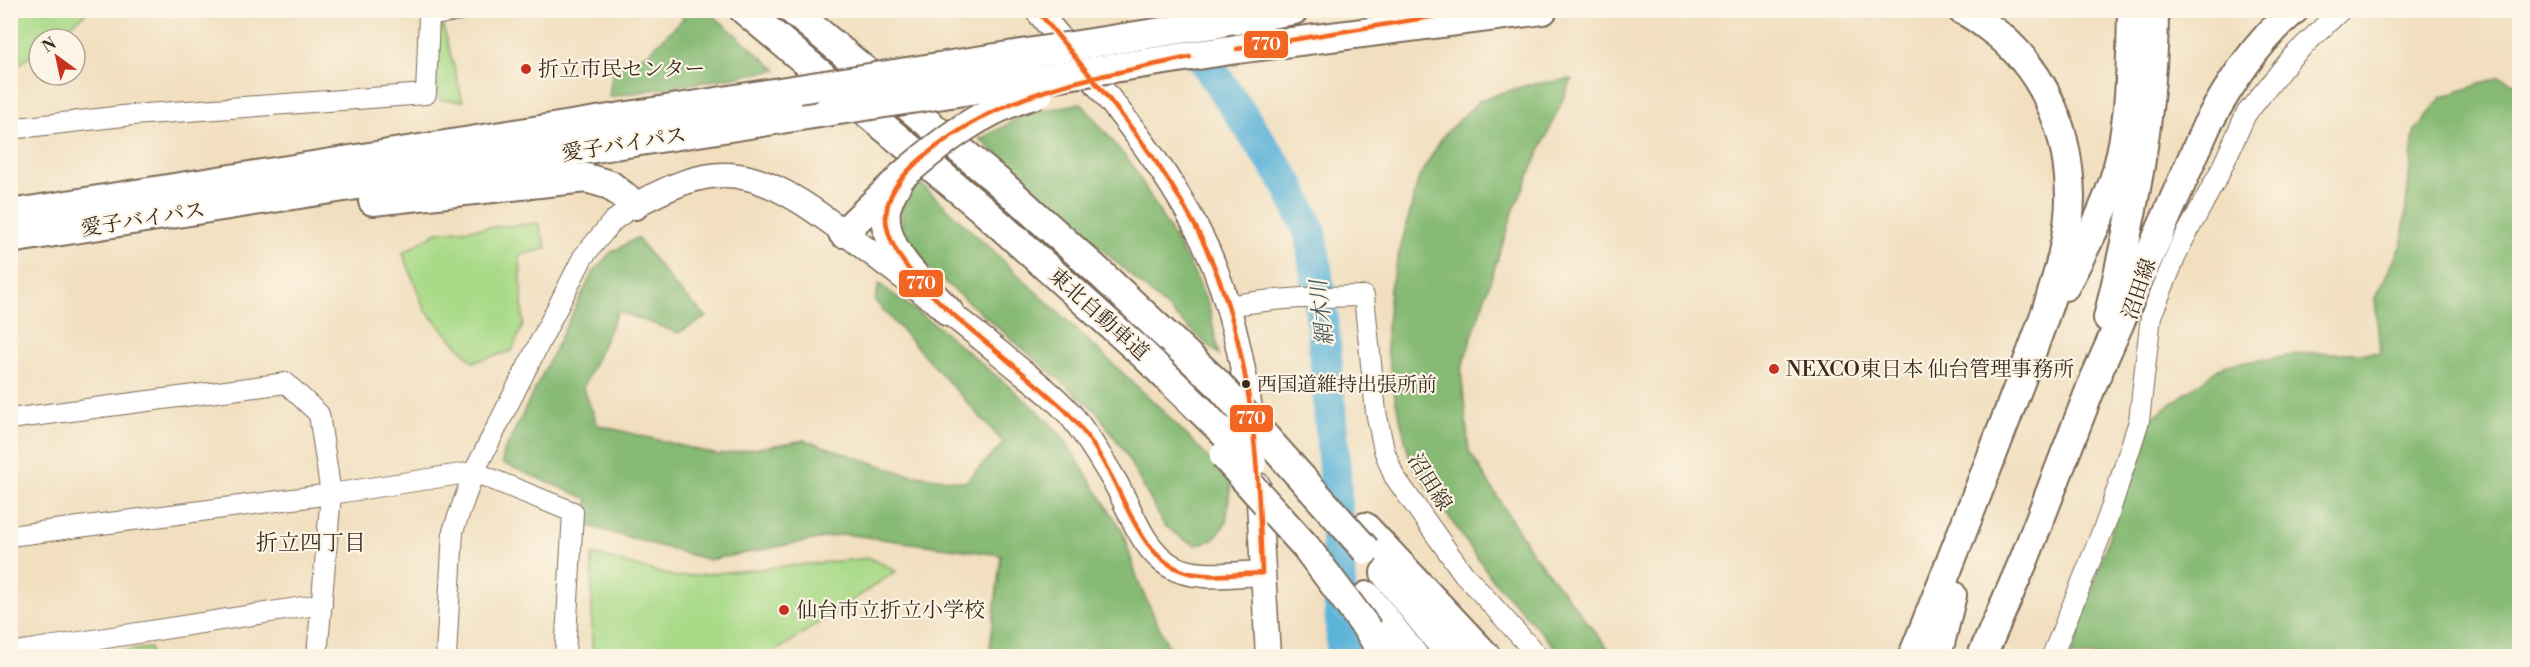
<svg xmlns="http://www.w3.org/2000/svg" width="2530" height="667" font-family="'Libre Bodoni','Noto Serif JP',serif">
  <style>
    .green { fill: #a9da88; stroke: #728253; stroke-width: 1.5 }
    .forest { fill: #86ba74; stroke: #607249; stroke-width: 1.5 }
    .lines { fill: none; stroke-linecap: round; stroke-linejoin: round }
    .river { stroke: #5bb3d8; stroke-width: 33 }
    .minor-casing { stroke: #7b6956; stroke-width: 22 }
    .major-casing { stroke: #7b6956; stroke-width: 27 }
    .highway-casing { stroke: #7b6956; stroke-width: 32 }
    .minor { stroke: #fff; stroke-width: 20 }
    .major { stroke: #fff; stroke-width: 24 }
    .highway { stroke: #fff; stroke-width: 28 }
    .highway-bridge-casing { stroke: #7b6956; stroke-width: 32; stroke-linecap: butt }
    .highway-bridge { stroke: #fff; stroke-width: 28 }
    .bus-1-casing { stroke: #fcf5e5; stroke-width: 9 }
    .bus-1 { stroke: #f26522; stroke-width: 4.5 }
    .poi-dot { fill: #c8321e; stroke: #fcf5e5; stroke-width: 2 }
    .bus-dot { fill: #3b2a1e; stroke: #fcf5e5; stroke-width: 2 }
    .labels { text-anchor: middle; stroke-width: 4.5; stroke-linejoin: round; paint-order: stroke }
    .bus-label { font-size: 20px; fill: #3b2a1e; stroke: #fcf5e5; text-anchor: start }
    .poi-label { font-size: 21px; fill: #3b2a1e; stroke: #fcf5e5; text-anchor: start }
    .street-label { font-size: 21px; fill: #3b2a1e; stroke: #fcf5e5 }
    .water-label { font-size: 22px; font-style: italic; fill: #465a5f; stroke: #fcf5e5 }
    .neighbourhood-label { font-size: 22px; fill: #3b2a1e; stroke: #fcf5e5 }
    .line-badge { stroke: #fcf5e5; stroke-width: 2 }
    .badge-label { font-size: 16px; text-anchor: middle; font-weight: bold; fill: #fff }
  </style>
  <rect width="100%" height="100%" fill="#fcf5e5"/>
  <filter id="ink" filterUnits="userSpaceOnUse"><feTurbulence type="fractalNoise" baseFrequency=".0167" numOctaves="2"/><feDisplacementMap in="SourceGraphic" scale="12" xChannelSelector="R" yChannelSelector="G"/><feConvolveMatrix kernelMatrix="1 2 1 2 8 2 1 2 1" color-interpolation-filters="sRGB"/></filter>
  <filter id="wash" filterUnits="userSpaceOnUse"><feTurbulence type="fractalNoise" baseFrequency=".008" numOctaves="4" result="noise"/><feDisplacementMap in="SourceGraphic" scale="24" xChannelSelector="R" yChannelSelector="G"/><feGaussianBlur stdDeviation="1.35" result="paint"/><feColorMatrix in="noise" values="0 0 0 0 0 0 0 0 0 0 0 0 0 0 0 0 0 1.4 0 .05"/><feComposite in="paint" operator="in"/></filter>
  <g filter="url(#wash)">
    <rect width="100%" height="100%" fill="#f1dfbf"/>
    <!-- green -->
    <g class="green">
      <path d="M 11,10 L 89,10 L 89,11 L 52,39 L 39,39 L 39,49 L 11,71 Z"/>
      <path d="M 443,26 L 463,101 L 440,100 L 435,83 L 437,30 Z"/>
      <path d="M 538,223 L 547,248 L 520,255 L 523,325 L 512,351 L 473,362 L 425,310 L 403,253 L 437,232 Z"/>
      <path d="M 592,554 L 676,577 L 870,558 L 896,571 L 769,656 L 592,656 Z"/>
      <path d="M 150,648 L 151,656 L 87,656 Z"/>
    </g>
    <!-- forest -->
    <g class="forest">
      <path d="M 676,11 L 708,11 L 777,70 L 609,97 L 613,68 L 647,54 L 684,18 Z"/>
      <path d="M 2499,77 L 2519,85 L 2519,656 L 2071,656 L 2145,423 L 2224,365 L 2308,353 L 2380,353 L 2375,298 L 2402,243 L 2414,132 L 2441,98 Z"/>
      <path d="M 1572,79 L 1514,209 L 1461,370 L 1469,451 L 1531,551 L 1614,656 L 1563,656 L 1493,580 L 1411,463 L 1396,402 L 1386,343 L 1390,288 L 1419,177 L 1444,135 L 1480,100 L 1527,85 Z"/>
      <path d="M 1081,103 L 1133,166 L 1195,275 L 1209,307 L 1219,355 L 980,139 L 1027,114 Z"/>
      <path d="M 917,180 L 1160,408 L 1231,481 L 1226,523 L 1213,540 L 1196,545 L 1183,539 L 1164,525 L 1124,451 L 1097,412 L 919,260 L 902,230 L 901,198 Z"/>
      <path d="M 637,238 L 675,286 L 707,317 L 678,333 L 618,311 L 583,388 L 598,425 L 718,455 L 805,440 L 903,473 L 965,482 L 1004,443 L 875,301 L 879,284 L 938,327 L 1038,411 L 1061,435 L 1122,530 L 1139,584 L 1173,656 L 989,656 L 1001,555 L 844,534 L 709,560 L 585,525 L 588,499 L 502,463 L 504,452 L 592,274 L 610,253 Z"/>
    </g>
    <g class="lines">
      <!-- river -->
      <path class="river" d="M 1170,10 L 1288,184 L 1311,235 L 1323,325 L 1334,464 L 1343,656"/>
    </g>
  </g>
  <g filter="url(#ink)">
    <g class="lines">
      <!-- minor casing -->
      <g class="minor-casing">
        <g id="minor">
          <path d="M 10,129 L 132,115 L 426,94 L 429,16 L 461,10"/>
          <path d="M 1229,306 C 1274,298 1318,297 1364,296 L 1376,412 L 1384,450 L 1394,476 L 1463,573 L 1538,656"/>
          <path d="M 10,419 L 286,383 L 319,414 L 331,494 L 317,656"/>
          <path d="M 10,536 L 331,494 L 474,472 L 573,512 L 565,656"/>
          <path d="M 10,653 L 322,604"/>
          <path d="M 446,656 L 453,531 L 474,472 L 583,257 L 613,221 L 635,205"/>
          <path d="M 2052,656 L 2108,517 L 2139,421 L 2151,316 L 2180,246 L 2219,174 L 2246,114 L 2292,57 L 2341,10"/>
        </g>
      </g>
      <!-- major casing -->
      <g class="major-casing">
        <g id="major">
          <path d="M 1037,10 C 1097,85 1165,160 1206,247 C 1232,304 1243,365 1253,427"/>
          <path d="M 635,205 C 666,189 702,170 738,176 C 783,182 834,225 870,252 C 915,286 959,319 1002,355 C 1024,374 1055,395 1073,418 C 1089,438 1102,460 1115,482 C 1131,510 1141,547 1169,565 C 1194,581 1233,574 1262,573"/>
          <path d="M 1258,485 L 1268,656"/>
        </g>
      </g>
      <!-- highway casing -->
      <g class="highway-casing">
        <g id="highway">
          <path d="M 744,10 L 982,209 L 1144,355 L 1221,430"/>
          <path d="M 792,10 L 1000,183 L 1101,274 L 1217,383"/>
          <path d="M 1219,23 L 1294,10"/>
          <path d="M 1237,49 L 1543,10"/>
          <path d="M 902,176 C 895,187 888,198 886,210 C 881,251 925,286 949,312"/>
          <path d="M 373,201 L 586,178 L 610,185 L 635,205"/>
          <path d="M 10,214 L 799,89"/>
          <path d="M 843,233 L 894,184"/>
          <path d="M 10,239 L 826,112"/>
          <path d="M 2065,286 C 2086,245 2110,203 2120,158 C 2131,111 2131,59 2132,10"/>
          <path d="M 2108,318 C 2132,216 2154,116 2154,10"/>
          <path d="M 1365,527 L 1486,656"/>
          <path d="M 1385,573 L 1451,656"/>
          <path d="M 1367,596 L 1414,656"/>
          <path d="M 1369,631 L 1384,656"/>
          <path d="M 1913,656 C 1947,571 1981,485 2014,398 C 2036,340 2070,259 2070,197 C 2069,135 2048,77 2000,36 C 1988,27 1976,16 1962,10"/>
          <path d="M 1937,656 L 1952,595"/>
          <path d="M 1982,656 L 2024,560 L 2092,385 L 2207,125 C 2231,82 2256,43 2294,10"/>
        </g>
      </g>
      <!-- minor -->
      <use href="#minor" class="minor"/>
      <!-- major -->
      <use href="#major" class="major"/>
      <!-- highway -->
      <use href="#highway" class="highway"/>
      <!-- highway-bridge casing -->
      <g class="highway-bridge-casing">
        <g id="highway-bridge">
          <path d="M 799,89 L 1219,23"/>
          <path d="M 826,112 L 1237,49"/>
          <path d="M 902,176 C 943,140 985,108 1039,93"/>
          <path d="M 1217,383 L 1366,550"/>
          <path d="M 1221,430 L 1252,463"/>
          <path d="M 1224,456 L 1306,547 L 1369,631"/>
        </g>
      </g>
      <!-- highway-bridge -->
      <use href="#highway-bridge" class="highway-bridge"/>
      <!-- bus-1 casing -->
      <g class="bus-1-casing">
        <g id="bus-1">
          <path d="M 1037,10 L 1092,78"/>
          <path d="M 1237,49 L 1472,10"/>
          <path d="M 1092,78 C 1135,131 1177,185 1206,248 C 1253,349 1258,463 1262,573 C 1238,574 1212,578 1189,573 C 1144,562 1129,508 1109,472 C 1097,449 1083,428 1064,409 C 1045,392 1025,375 1005,358 C 970,328 884,267 886,215 C 888,187 911,166 932,150 C 980,112 1033,92 1092,78 Z"/>
          <path d="M 1092,78 L 1190,57"/>
        </g>
      </g>
      <!-- bus-1 -->
      <use href="#bus-1" class="bus-1"/>
    </g>
  </g>
  <!-- markers -->
  <g class="poi-dot">
    <circle cx="526" cy="69" r="6"/>
    <circle cx="1774" cy="369" r="6"/>
    <circle cx="784" cy="610" r="6"/>
  </g>
  <circle class="bus-dot" cx="1246" cy="384" r="5"/>
  <g class="labels">
    <!-- bus labels -->
    <g class="bus-label">
      <text x="1257" y="391">西国道維持出張所前</text>
    </g>
    <!-- poi labels -->
    <g class="poi-label">
      <text x="538" y="76">折立市民センター</text>
      <text x="1786" y="376">NEXCO東日本 仙台管理事務所</text>
      <text x="796" y="617">仙台市立折立小学校</text>
    </g>
    <!-- street labels -->
    <g class="street-label">
      <text transform="translate(624 144) rotate(-9)" y="7">愛子バイパス</text>
      <text transform="translate(143 219) rotate(-9)" y="7">愛子バイパス</text>
      <text transform="translate(2139 289) rotate(-71)" y="7">沼田線</text>
      <text transform="translate(1099 314) rotate(42)" y="7">東北自動車道</text>
      <text transform="translate(1430 482) rotate(58)" y="7">沼田線</text>
    </g>
    <!-- water labels -->
    <g class="water-label">
      <text transform="translate(1321 313) rotate(-96)" y="8">網木川</text>
    </g>
    <!-- neighbourhood labels -->
    <g class="neighbourhood-label">
      <text x="311" y="550">折立四丁目</text>
    </g>
  </g>
  <g class="line-badge">
    <rect x="1243" y="30" width="46" height="29" rx="6" fill="#f26522"/>
    <rect x="898" y="269" width="46" height="29" rx="6" fill="#f26522"/>
    <rect x="1229" y="404" width="45" height="29" rx="6" fill="#f26522"/>
  </g>
  <g class="badge-label">
    <text x="1266" y="50">770</text>
    <text x="921" y="289">770</text>
    <text x="1251" y="424">770</text>
  </g>
  <!-- margin -->
  <rect width="2530" height="667" fill="none" stroke="#fcf5e5" stroke-width="36"/>
  <!-- north arrow -->
  <g transform="translate(57 57) rotate(327)"><circle r="28" fill="#fcf5e5" stroke="#afa495" stroke-width="1.5"/>
  <path d="M0-4.5L10 22L0 15L-10 22Z" fill="#c8321e"/>
  <text y="-9" font-size="16" font-weight="bold" text-anchor="middle" fill="#3b2a1e">N</text>
  </g>
</svg>
